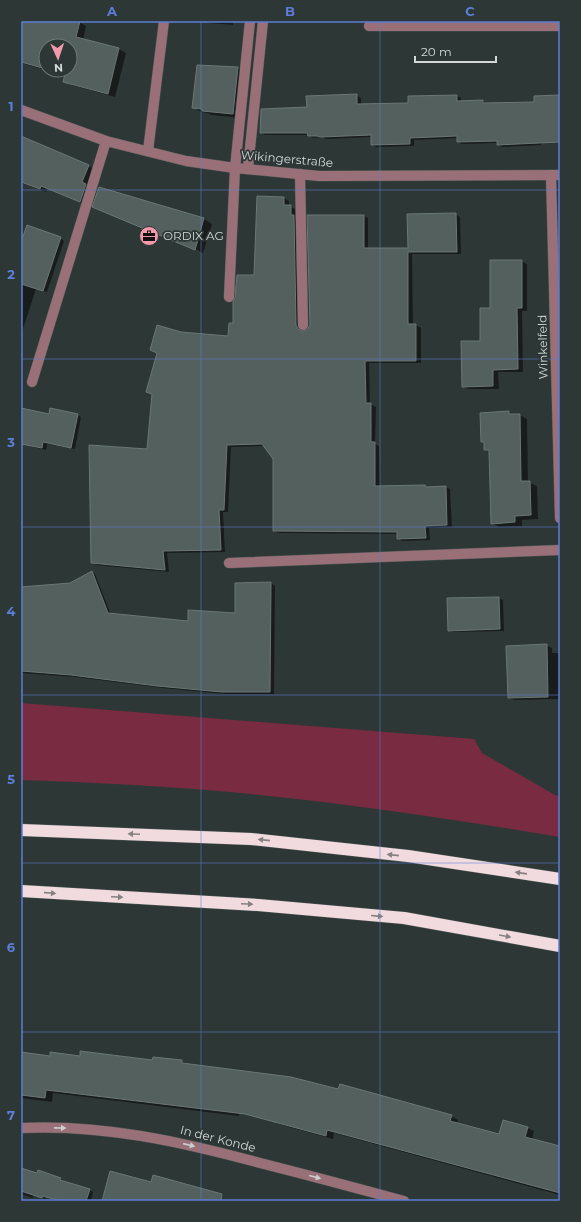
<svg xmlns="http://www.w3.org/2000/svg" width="581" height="1222" font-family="Montserrat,sans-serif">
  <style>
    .green { fill: #792b41 }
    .shadow { fill: #0007; fill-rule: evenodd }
    .building { fill: #54605d; stroke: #6b7774 }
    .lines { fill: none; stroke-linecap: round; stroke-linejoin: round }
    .minor-casing { stroke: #4b5553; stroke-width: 11 }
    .highway-casing { stroke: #4b5553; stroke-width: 13 }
    .minor { stroke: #9a7078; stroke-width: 10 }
    .highway { stroke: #f1dbdf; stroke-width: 12 }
    .oneway { fill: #858182 }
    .oneway2 { fill: #cccece }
    .grid { fill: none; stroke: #5c7ed8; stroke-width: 1; stroke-opacity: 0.55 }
    .labels { text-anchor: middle; stroke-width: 3.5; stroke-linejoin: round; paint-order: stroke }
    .street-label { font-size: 12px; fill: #d2d8d7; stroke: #2d3836 }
    .poi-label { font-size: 12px; fill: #d2d8d7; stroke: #2d3836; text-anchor: start }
    .neatline { fill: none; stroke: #5c7ed8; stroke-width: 1.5 }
    .grid-label { font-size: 13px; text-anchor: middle; font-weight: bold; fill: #5c7ed8 }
  </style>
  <rect width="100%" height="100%" fill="#2d3836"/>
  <!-- green -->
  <path class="green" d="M 21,703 L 474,739 L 482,753 L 555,795 L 560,796 L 560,837 C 463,821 366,806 269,796 C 187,787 104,783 21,780 Z"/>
  <!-- shadow -->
  <g class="shadow">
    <path d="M 21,21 L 75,21 L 79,22 L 86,26 L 83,40 L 119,49 L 126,53 L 115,97 L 71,85 L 64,81 L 66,76 L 21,63 ZM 46,46 L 70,46 L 70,70 L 46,70 Z"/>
    <path d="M 206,21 L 233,21 L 233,25 L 209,23 Z"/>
    <path d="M 238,68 L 246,73 L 241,118 L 211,115 L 207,113 L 201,112 L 193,107 Z"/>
    <path d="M 357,96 L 361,98 L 361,105 L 409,103 L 457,96 L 461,98 L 461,102 L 483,101 L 487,103 L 535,103 L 560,96 L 560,138 L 541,139 L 541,145 L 502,147 L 498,144 L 498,143 L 462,144 L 458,142 L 458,138 L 414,140 L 414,146 L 376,147 L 372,144 L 372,137 L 326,139 L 322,137 L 313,138 L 308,135 L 265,135 L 261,133 L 308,108 Z"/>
    <path d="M 21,138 L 95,169 L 87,205 L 48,189 L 46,192 L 21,183 Z"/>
    <path d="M 99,189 L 204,219 L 212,224 L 203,253 L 200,252 L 200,251 L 101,209 L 101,211 L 94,207 Z"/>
    <path d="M 258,197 L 284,198 L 289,201 L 289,206 L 295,209 L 295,217 L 299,219 L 301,328 L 302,333 L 307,331 L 364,216 L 368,218 L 368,249 L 409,249 L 455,214 L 460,217 L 461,254 L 412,254 L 413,325 L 416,325 L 421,328 L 421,363 L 369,363 L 370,404 L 376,407 L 375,444 L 379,446 L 380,487 L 425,486 L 429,488 L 446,487 L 450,489 L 452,527 L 429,528 L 430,540 L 402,541 L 398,538 L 398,534 L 279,533 L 274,531 L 274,459 L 264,446 L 231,447 L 228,512 L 223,512 L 225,552 L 167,553 L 169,572 L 96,565 L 92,562 L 148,450 L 153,395 L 147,391 L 158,353 L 151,350 L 181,333 L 229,337 L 255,276 Z"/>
    <path d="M 60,238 L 64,241 L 47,292 L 36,289 L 21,335 L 21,246 Z"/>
    <path d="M 521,261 L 527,264 L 527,311 L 522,311 L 523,372 L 498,372 L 499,389 L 468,389 L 463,386 L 481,342 Z"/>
    <path d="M 21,410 L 50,416 L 78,415 L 81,417 L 75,449 L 47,444 L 46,450 L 21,444 Z"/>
    <path d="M 509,412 L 514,415 L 520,415 L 527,419 L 528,482 L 537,486 L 538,519 L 522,520 L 522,526 L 499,527 L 492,523 L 490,452 L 485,449 L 485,443 L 482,442 Z"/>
    <path d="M 92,572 L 95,574 L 111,615 L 189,622 L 236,614 L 271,583 L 275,586 L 274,694 L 226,694 L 162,688 L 76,677 L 21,673 L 21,589 L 70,584 Z"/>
    <path d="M 499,598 L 503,600 L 504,631 L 452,632 L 449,630 Z"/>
    <path d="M 546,645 L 552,648 L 552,653 L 560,653 L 560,699 L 514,700 L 508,697 Z"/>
    <path d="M 21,1053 L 50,1057 L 81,1057 L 181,1061 L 187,1065 L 250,1076 L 239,1116 L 53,1093 L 52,1102 L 21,1098 Z"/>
    <path d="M 283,1076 L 339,1091 L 451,1116 L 458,1120 L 457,1123 L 499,1135 L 527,1128 L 534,1131 L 532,1140 L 560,1147 L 560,1195 L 334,1133 L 333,1139 L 278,1124 L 271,1120 Z"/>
    <path d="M 39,1171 L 61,1179 L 64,1182 L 90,1190 L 93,1192 L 91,1201 L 60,1201 L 46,1197 L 46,1199 L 34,1195 L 33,1198 L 21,1194 L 21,1172 L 38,1174 Z"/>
  </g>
  <!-- building -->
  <g class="building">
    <path d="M 21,21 L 80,21 L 76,37 L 119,48 L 108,94 L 63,82 L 65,74 L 50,70 L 70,70 L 70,46 L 46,46 L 46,69 L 21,62 Z"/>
    <path d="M 197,65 L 238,67 L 233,114 L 202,111 L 202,109 L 192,108 Z"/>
    <path d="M 357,94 L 357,104 L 408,103 L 408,96 L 457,95 L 457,101 L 483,100 L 483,103 L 534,102 L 534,96 L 560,95 L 560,142 L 497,145 L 497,141 L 457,142 L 457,136 L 410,138 L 410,144 L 371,145 L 371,135 L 321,137 L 317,136 L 308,136 L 307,133 L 260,133 L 261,109 L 307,107 L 306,96 Z"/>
    <path d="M 21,136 L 89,165 L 82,182 L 86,184 L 80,202 L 41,186 L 40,189 L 21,182 Z"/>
    <path d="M 99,187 L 204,218 L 195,250 L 92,207 Z"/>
    <path d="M 257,196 L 284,197 L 284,205 L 291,205 L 291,215 L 294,215 L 296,325 L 298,329 L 303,331 L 307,330 L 310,325 L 307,215 L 364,215 L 364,248 L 408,248 L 407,214 L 456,213 L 457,252 L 408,252 L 408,324 L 416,324 L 416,361 L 365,361 L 366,403 L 371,403 L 371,442 L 375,442 L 375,486 L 425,485 L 426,487 L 446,486 L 447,525 L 425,526 L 426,538 L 397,539 L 397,532 L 273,531 L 273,459 L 262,444 L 227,445 L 224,510 L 219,510 L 221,550 L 163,551 L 165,570 L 91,563 L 89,445 L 147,449 L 152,394 L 146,392 L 157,353 L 150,350 L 157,325 L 181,332 L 228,336 L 229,323 L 233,323 L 233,302 L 235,297 L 237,275 L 254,275 Z"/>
    <path d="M 27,225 L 61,237 L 43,291 L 21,284 L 21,242 Z"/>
    <path d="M 490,260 L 522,260 L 522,308 L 517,308 L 518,369 L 493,370 L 493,386 L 462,387 L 461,341 L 480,341 L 480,308 L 490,308 Z"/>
    <path d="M 21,408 L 49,414 L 50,408 L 78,414 L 71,448 L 43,442 L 42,448 L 21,444 Z"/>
    <path d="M 509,411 L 509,414 L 520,414 L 521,481 L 530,481 L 531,515 L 515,516 L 515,522 L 491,524 L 489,450 L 484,450 L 484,442 L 481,442 L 480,413 Z"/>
    <path d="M 92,571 L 108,613 L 188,621 L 188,610 L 235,613 L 235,583 L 271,582 L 270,692 L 222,692 L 157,686 L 71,675 L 21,671 L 21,587 L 70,583 Z"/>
    <path d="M 499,597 L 500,629 L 448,631 L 447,598 Z"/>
    <path d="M 547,644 L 548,697 L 508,698 L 506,646 Z"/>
    <path d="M 80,1051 L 152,1060 L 153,1057 L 182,1060 L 182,1063 L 291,1077 L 338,1089 L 340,1084 L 452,1115 L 450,1121 L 499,1134 L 503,1120 L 528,1127 L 525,1137 L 560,1146 L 560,1193 L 327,1130 L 326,1136 L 245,1114 L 46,1090 L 45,1098 L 21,1095 L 21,1052 L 50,1056 L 50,1052 L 80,1056 Z"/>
    <path d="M 21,1168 L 37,1173 L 38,1170 L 61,1178 L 60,1180 L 90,1189 L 86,1201 L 61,1201 L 42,1196 L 42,1198 L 21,1191 Z"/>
    <path d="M 110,1171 L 151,1182 L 153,1175 L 222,1194 L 221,1201 L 102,1201 Z"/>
  </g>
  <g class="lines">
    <!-- minor casing -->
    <g class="minor-casing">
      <g id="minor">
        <path d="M 369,26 L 560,26"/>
        <path d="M 21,110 L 106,141 L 186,161 L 235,168 L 319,176 L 560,175"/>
        <path d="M 148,151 L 164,21"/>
        <path d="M 248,168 L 263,21"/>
        <path d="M 300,174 L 303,325"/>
        <path d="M 551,175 L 560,518"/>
        <path d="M 229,297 L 235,168 L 250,21"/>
        <path d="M 32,382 L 106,141"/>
        <path d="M 229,563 L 560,550"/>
        <path d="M 21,1128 C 103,1124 182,1142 260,1163 C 308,1175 356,1188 404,1201"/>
      </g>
    </g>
    <!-- highway casing -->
    <g class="highway-casing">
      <g id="highway">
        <path d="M 21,830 L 251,839 L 408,856 L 560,879"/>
        <path d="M 21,891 L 258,905 L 404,918 L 560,946"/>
      </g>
    </g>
    <!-- minor -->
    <use href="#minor" class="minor"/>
    <!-- highway -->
    <use href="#highway" class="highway"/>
  </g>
  <!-- one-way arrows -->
  <defs><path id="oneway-solid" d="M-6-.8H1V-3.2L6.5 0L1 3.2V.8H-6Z"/></defs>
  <g class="oneway">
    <use href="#oneway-solid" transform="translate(134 834) rotate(-178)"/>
    <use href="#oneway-solid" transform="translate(264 840) rotate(-174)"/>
    <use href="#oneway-solid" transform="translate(393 855) rotate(-174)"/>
    <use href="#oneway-solid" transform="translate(521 873) rotate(-172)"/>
    <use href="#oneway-solid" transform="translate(50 893) rotate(4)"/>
    <use href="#oneway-solid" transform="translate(117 897) rotate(3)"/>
    <use href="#oneway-solid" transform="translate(247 904) rotate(3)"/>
    <use href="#oneway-solid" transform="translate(377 916) rotate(5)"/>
    <use href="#oneway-solid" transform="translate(505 936) rotate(10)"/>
  </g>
  <g class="oneway2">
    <use href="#oneway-solid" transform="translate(60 1128) rotate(1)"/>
    <use href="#oneway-solid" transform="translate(189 1145) rotate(13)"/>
    <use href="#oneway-solid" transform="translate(315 1177) rotate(15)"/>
  </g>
  <!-- grid -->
  <path class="grid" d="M 201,21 L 201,1201M 380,21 L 380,1201M 21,190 L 560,190M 21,359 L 560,359M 21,527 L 560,527M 21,695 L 560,695M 21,863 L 560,863M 21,1032 L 560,1032"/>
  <!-- icons -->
  <defs>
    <g id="office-disc" transform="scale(1)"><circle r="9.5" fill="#f29aac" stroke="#2d3836"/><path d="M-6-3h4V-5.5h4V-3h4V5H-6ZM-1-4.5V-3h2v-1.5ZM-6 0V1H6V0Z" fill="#111"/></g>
  </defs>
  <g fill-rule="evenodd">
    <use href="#office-disc" x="149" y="236"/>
  </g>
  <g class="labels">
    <!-- street labels -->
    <g class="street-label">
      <text transform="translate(287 159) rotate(5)" y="4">Wikingerstraße</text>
      <text transform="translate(543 347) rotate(-91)" y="4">Winkelfeld</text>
      <text transform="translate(218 1139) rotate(14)" y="4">In der Konde</text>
    </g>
    <!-- poi labels -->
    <g class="poi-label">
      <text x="163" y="240">ORDIX AG</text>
    </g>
  </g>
  <!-- border -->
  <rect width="581" height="1222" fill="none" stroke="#2d3836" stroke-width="44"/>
  <!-- north arrow -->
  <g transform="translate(58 58) rotate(177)"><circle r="19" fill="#2d3836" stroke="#6f7876"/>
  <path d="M0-3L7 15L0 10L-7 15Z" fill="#f29aac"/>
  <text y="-6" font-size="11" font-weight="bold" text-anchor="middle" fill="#d2d8d7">N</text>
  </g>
  <!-- scale -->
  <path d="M415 56v6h81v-6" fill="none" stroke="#d2d8d7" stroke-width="2"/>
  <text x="421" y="56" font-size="12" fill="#d2d8d7" stroke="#2d3836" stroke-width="3" paint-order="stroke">20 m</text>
  <rect x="22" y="22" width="537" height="1178" class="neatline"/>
  <g class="grid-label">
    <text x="112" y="16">A</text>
    <text x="290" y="16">B</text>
    <text x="470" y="16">C</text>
    <text x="11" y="111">1</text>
    <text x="11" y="279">2</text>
    <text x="11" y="447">3</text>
    <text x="11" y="616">4</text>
    <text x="11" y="784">5</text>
    <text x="11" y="952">6</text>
    <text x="11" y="1120">7</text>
  </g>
</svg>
